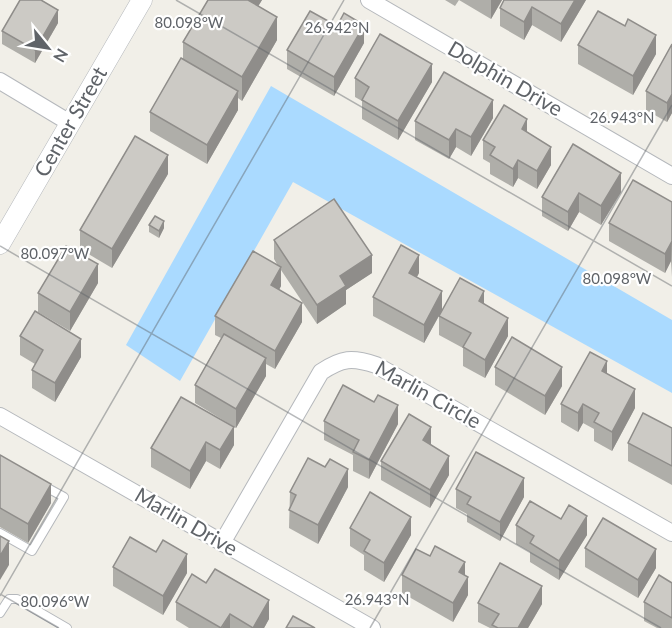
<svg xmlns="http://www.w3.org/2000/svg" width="672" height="628" font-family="Lato,sans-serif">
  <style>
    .water { fill: #aadaff }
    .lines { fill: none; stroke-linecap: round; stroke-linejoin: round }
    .service-casing { stroke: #b5b8bc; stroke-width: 10 }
    .minor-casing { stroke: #b5b8bc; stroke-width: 18 }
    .tertiary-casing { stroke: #b5b8bc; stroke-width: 21 }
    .service { stroke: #fff; stroke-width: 8 }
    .minor { stroke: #fff; stroke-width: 16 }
    .tertiary { stroke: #fff; stroke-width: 20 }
    .wall { fill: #afaea9 }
    .shaded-wall { fill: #8f8d8a }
    .building { fill: #cccac5; stroke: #8f8d8a; stroke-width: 1.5 }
    .ticks { fill: none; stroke: #5f6368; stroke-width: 1.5; stroke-opacity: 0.45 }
    .labels { text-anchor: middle; stroke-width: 4.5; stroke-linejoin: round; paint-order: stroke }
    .street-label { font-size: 21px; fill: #5f6368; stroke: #fff }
    .ticks-label { font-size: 15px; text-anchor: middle; fill: #5f6368; stroke: #fff; stroke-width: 4.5; stroke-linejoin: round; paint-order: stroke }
  </style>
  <rect width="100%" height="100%" fill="#f1efe8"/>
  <!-- water -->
  <path class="water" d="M 271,86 L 672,320 L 672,393 L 293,182 L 180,381 L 126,345 Z"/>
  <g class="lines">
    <!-- service casing -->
    <g class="service-casing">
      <g id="service">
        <path d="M 0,533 L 32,551 L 64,497 L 42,485"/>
        <path d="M 0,613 L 9,599 L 17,599 L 67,628"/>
      </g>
    </g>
    <!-- minor casing -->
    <g class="minor-casing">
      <g id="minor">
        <path d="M 369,0 L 672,176"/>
        <path d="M 0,81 L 70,123"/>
        <path d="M 0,416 L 372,628"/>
        <path d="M 222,543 L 321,372 C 342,358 352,357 376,365 L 672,533"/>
      </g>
    </g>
    <!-- tertiary casing -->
    <g class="tertiary-casing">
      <path id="tertiary" d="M 0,244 L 142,0"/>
    </g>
    <!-- service -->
    <use href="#service" class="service"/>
    <!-- minor -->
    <use href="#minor" class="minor"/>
    <!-- tertiary -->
    <use href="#tertiary" class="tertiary"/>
  </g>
  <!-- wall -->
  <g class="wall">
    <path d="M 208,0 L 262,0 L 258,6 L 277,40 L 242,101 L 238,98 L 238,110 L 207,164 L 150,131 L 150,112 L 183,60 L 183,42 Z"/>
    <path d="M 445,0 L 502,0 L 491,19 L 459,0 L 455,6 Z"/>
    <path d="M 586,0 L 561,42 L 532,25 L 524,40 L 500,26 L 500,8 Z"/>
    <path d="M 58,23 L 35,63 L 2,44 L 2,31 Z"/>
    <path d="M 364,43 L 334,96 L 287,69 L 287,50 Z"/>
    <path d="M 672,44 L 672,113 L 667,122 L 646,110 L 646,91 Z"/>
    <path d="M 578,45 L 656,54 L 633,95 L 578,64 Z"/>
    <path d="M 355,78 L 432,82 L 398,140 L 362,119 L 362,101 L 355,97 Z"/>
    <path d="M 493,118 L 471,156 L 456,147 L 449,159 L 415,140 L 415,121 Z"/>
    <path d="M 527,133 L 551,165 L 537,189 L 518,178 L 513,187 L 490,174 L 490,163 L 483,159 L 483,140 Z"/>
    <path d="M 573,144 L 621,192 L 601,225 L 579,212 L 568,231 L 542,216 L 542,197 Z"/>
    <path d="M 168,174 L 112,268 L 80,249 L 80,230 Z"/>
    <path d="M 672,202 L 672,277 L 671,261 L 665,273 L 609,241 L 609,223 Z"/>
    <path d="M 149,225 L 164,228 L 159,238 L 149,232 Z"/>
    <path d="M 274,240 L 372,273 L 346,290 L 346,304 L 317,324 L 281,270 L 281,286 L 279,290 L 302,322 L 275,369 L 266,364 L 266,376 L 236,428 L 195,403 L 195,385 L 221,338 L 215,335 L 215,316 L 278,266 L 274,259 Z"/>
    <path d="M 419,273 L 416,278 L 442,310 L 484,304 L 508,336 L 485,378 L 463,366 L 463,348 L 439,335 L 439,316 L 424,343 L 373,316 L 373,297 Z"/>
    <path d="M 98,283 L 70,331 L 38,312 L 38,293 Z"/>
    <path d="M 20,336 L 81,357 L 55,402 L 32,388 L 32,370 L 35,364 L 20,355 Z"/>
    <path d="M 495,367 L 562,386 L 545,415 L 495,385 Z"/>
    <path d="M 607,374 L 635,408 L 612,451 L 594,441 L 594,429 L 583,423 L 578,432 L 561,422 L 561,404 Z"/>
    <path d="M 181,397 L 234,445 L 220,469 L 206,461 L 190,489 L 151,467 L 151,448 Z"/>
    <path d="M 324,421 L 398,424 L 369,479 L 353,471 L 353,455 L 324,440 Z"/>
    <path d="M 672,428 L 672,485 L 628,461 L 628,443 Z"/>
    <path d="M 0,455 L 51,503 L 28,543 L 0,527 Z"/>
    <path d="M 381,461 L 449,475 L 430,508 L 381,480 Z"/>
    <path d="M 348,487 L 318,544 L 289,528 L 290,492 Z"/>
    <path d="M 456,489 L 524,497 L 500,541 L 467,522 L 467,514 L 456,508 Z"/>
    <path d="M 516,525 L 587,535 L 559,580 L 530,562 L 530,552 L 516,544 Z"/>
    <path d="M 350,528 L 411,535 L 384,582 L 364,570 L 364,555 L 350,546 Z"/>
    <path d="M 585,548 L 656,568 L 638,598 L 585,567 Z"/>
    <path d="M 113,567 L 187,573 L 163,615 L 113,586 Z"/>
    <path d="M 402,575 L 465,575 L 468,595 L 453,622 L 402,593 Z"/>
    <path d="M 672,583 L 672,628 L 657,628 L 644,621 L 644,602 Z"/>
    <path d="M 176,602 L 269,619 L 264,628 L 189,628 L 176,620 Z"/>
    <path d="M 478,603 L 542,604 L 528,628 L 490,628 L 478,622 Z"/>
  </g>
  <!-- shaded-wall -->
  <g class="shaded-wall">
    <path d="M 248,0 L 262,0 L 248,23 Z"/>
    <path d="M 491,0 L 502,0 L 491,19 Z"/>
    <path d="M 575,0 L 586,0 L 561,42 L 561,24 Z"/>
    <path d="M 532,7 L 532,25 L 524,40 L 524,22 Z"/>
    <path d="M 58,10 L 58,23 L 35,63 L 35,50 Z"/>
    <path d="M 277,17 L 277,40 L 242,101 L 242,77 Z"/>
    <path d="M 364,25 L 364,43 L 334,96 L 334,77 Z"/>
    <path d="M 656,35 L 656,54 L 633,95 L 633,76 Z"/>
    <path d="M 432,64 L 432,82 L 398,140 L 398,121 Z"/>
    <path d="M 238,91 L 238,110 L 207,164 L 207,145 Z"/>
    <path d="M 672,94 L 672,113 L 667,122 L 667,103 Z"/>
    <path d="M 493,100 L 493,118 L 471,156 L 471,137 Z"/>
    <path d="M 527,119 L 527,138 L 522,129 Z"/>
    <path d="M 456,129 L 456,147 L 449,159 L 449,140 Z"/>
    <path d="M 551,147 L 551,165 L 537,189 L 537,171 Z"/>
    <path d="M 168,155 L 168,174 L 112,268 L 112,249 Z"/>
    <path d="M 518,160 L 518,178 L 513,187 L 513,169 Z"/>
    <path d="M 621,173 L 621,192 L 601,225 L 601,206 Z"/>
    <path d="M 579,193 L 579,212 L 568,231 L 568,212 Z"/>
    <path d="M 164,221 L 164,228 L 159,238 L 159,231 Z"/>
    <path d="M 672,241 L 671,261 L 665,273 L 665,254 Z"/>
    <path d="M 372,255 L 372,273 L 346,290 L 346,304 L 317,324 L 317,305 L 340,276 Z"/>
    <path d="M 419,255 L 419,273 L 409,292 L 409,273 Z"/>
    <path d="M 98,264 L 98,283 L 70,331 L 70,312 Z"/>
    <path d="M 281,267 L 281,286 L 271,304 L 271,285 Z"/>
    <path d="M 442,291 L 442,310 L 424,343 L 424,325 Z"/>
    <path d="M 484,291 L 484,310 L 479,301 Z"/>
    <path d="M 302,303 L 302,322 L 275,369 L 275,351 Z"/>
    <path d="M 508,318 L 508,336 L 485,378 L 485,360 Z"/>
    <path d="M 81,339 L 81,357 L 55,402 L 55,383 Z"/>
    <path d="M 266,358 L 266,376 L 236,428 L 236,409 Z"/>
    <path d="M 607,361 L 607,380 L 602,371 Z"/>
    <path d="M 562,367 L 562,386 L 545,415 L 545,396 Z"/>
    <path d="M 635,389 L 635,408 L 612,451 L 612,432 Z"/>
    <path d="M 583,404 L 583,423 L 578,432 L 578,413 Z"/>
    <path d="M 398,405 L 398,424 L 369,479 L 369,460 Z"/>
    <path d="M 234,427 L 234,445 L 220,469 L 220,450 Z"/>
    <path d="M 431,427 L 431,446 L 423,440 Z"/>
    <path d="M 206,442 L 206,461 L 190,489 L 190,471 Z"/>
    <path d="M 449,456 L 449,475 L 430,508 L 430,490 Z"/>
    <path d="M 348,469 L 348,487 L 318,544 L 318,525 Z"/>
    <path d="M 524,478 L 524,497 L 500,541 L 500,522 Z"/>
    <path d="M 51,484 L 51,503 L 28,543 L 28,524 Z"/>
    <path d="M 587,516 L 587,535 L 559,580 L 559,561 Z"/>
    <path d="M 411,517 L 411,535 L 384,582 L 384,563 Z"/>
    <path d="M 9,541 L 9,565 L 0,580 L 0,556 Z"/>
    <path d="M 656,549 L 656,568 L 638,598 L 638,580 Z"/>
    <path d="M 187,554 L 187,573 L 163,615 L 163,596 Z"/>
    <path d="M 465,562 L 465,581 L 459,572 Z"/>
    <path d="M 468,577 L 468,595 L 453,622 L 453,603 Z"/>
    <path d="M 542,586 L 542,604 L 528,628 L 518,628 Z"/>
    <path d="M 269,600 L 269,619 L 264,628 L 253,628 Z"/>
    <path d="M 230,614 L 230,628 L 222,628 Z"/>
  </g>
  <!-- building -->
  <g class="building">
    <path d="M 20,0 L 41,0 L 58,10 L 35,50 L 2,31 Z"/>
    <path d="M 208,0 L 248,0 L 277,17 L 242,77 L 183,42 Z"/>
    <path d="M 504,0 L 575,0 L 561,24 L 532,7 L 524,22 L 500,8 Z"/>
    <path d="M 310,11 L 337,26 L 344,13 L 364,25 L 334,77 L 287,50 Z"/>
    <path d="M 598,11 L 625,26 L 628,19 L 656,35 L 633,76 L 578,45 Z"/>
    <path d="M 380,34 L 432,64 L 398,121 L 362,100 L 369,87 L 355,78 Z"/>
    <path d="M 672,44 L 672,94 L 667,103 L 646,91 Z"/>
    <path d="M 181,58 L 238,91 L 207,145 L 150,112 Z"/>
    <path d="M 444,72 L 493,100 L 471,137 L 456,129 L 449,140 L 415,121 Z"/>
    <path d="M 504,105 L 527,119 L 522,129 L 551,147 L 537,171 L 518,160 L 513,169 L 490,155 L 495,147 L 483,140 Z"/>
    <path d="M 135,136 L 168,155 L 112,249 L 80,230 Z"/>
    <path d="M 573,144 L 621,173 L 601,206 L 579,193 L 568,212 L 542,197 Z"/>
    <path d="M 633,180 L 672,202 L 672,241 L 665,254 L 609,223 Z"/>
    <path d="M 334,199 L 372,255 L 340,276 L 346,286 L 317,305 L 274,240 Z"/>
    <path d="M 155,216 L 164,221 L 159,231 L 149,225 Z"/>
    <path d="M 401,245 L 419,255 L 409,273 L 442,291 L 424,325 L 373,297 Z"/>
    <path d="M 66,246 L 98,264 L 70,312 L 38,293 Z"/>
    <path d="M 253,251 L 281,267 L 271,285 L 302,303 L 275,351 L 215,316 Z"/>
    <path d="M 460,278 L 484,291 L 479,301 L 508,318 L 485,360 L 463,347 L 471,333 L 439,316 Z"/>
    <path d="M 35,311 L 81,339 L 55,383 L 32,370 L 43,350 L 20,336 Z"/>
    <path d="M 224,334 L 266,358 L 236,409 L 195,385 Z"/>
    <path d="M 512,337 L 562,367 L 545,396 L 495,367 Z"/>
    <path d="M 590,352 L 607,361 L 602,371 L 635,389 L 612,432 L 594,422 L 599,413 L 583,404 L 578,413 L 561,404 Z"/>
    <path d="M 343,385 L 374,402 L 378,395 L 398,405 L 369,460 L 353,452 L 359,440 L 324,421 Z"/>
    <path d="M 181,397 L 234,427 L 220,450 L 206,442 L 190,471 L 151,448 Z"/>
    <path d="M 643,413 L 672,428 L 672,466 L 628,443 Z"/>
    <path d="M 409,414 L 431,427 L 423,440 L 449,456 L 430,490 L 381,461 Z"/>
    <path d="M 476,452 L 524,478 L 500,522 L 467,504 L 471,497 L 456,489 Z"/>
    <path d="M 0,455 L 51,484 L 28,524 L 0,508 Z"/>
    <path d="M 308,458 L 325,467 L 330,459 L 348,469 L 318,525 L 289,510 L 296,495 L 290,492 Z"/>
    <path d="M 370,492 L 411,517 L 384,563 L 364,551 L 370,540 L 350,528 Z"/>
    <path d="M 530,501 L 561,519 L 569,505 L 587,516 L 559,561 L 530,543 L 534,536 L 516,525 Z"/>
    <path d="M 603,518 L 656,549 L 638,580 L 585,548 Z"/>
    <path d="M 0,536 L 9,541 L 0,556 Z"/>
    <path d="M 130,537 L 156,552 L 163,540 L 187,554 L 163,596 L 113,567 Z"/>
    <path d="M 435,546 L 465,562 L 459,572 L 468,577 L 453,603 L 402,575 L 416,549 L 430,556 Z"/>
    <path d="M 500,563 L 542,586 L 518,628 L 498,628 L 492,625 L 499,614 L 478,603 Z"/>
    <path d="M 215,569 L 269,600 L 253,628 L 230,614 L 221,628 L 176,602 L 192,574 L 206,583 Z"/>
    <path d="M 659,575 L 672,583 L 672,618 L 644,602 Z"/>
    <path d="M 293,616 L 315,628 L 286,628 Z"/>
  </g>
  <!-- ticks -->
  <path class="ticks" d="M 176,0 L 672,286M 0,246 L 661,628M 0,594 L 59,628M 0,596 L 344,0M 370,628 L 672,105"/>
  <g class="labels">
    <!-- street labels -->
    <g class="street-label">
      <text transform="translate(505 79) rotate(30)" y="7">Dolphin Drive</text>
      <text transform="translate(71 122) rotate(-60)" y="7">Center Street</text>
      <text transform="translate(428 395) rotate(29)" y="7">Marlin Circle</text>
      <text transform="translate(186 522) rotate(30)" y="7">Marlin Drive</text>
    </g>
  </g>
  <g class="ticks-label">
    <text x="189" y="28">80.098°W</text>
    <text x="337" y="33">26.942°N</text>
    <text x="622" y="123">26.943°N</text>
    <text x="55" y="259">80.097°W</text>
    <text x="617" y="284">80.098°W</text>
    <text x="377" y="605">26.943°N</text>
    <text x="55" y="607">80.096°W</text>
  </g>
  <!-- north arrow -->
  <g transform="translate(48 48) rotate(120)" stroke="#ffffff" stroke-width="4.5" paint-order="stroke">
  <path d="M0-4.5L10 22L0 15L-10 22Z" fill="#5f6368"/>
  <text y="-9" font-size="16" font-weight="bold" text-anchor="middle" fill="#5f6368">N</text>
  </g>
</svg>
